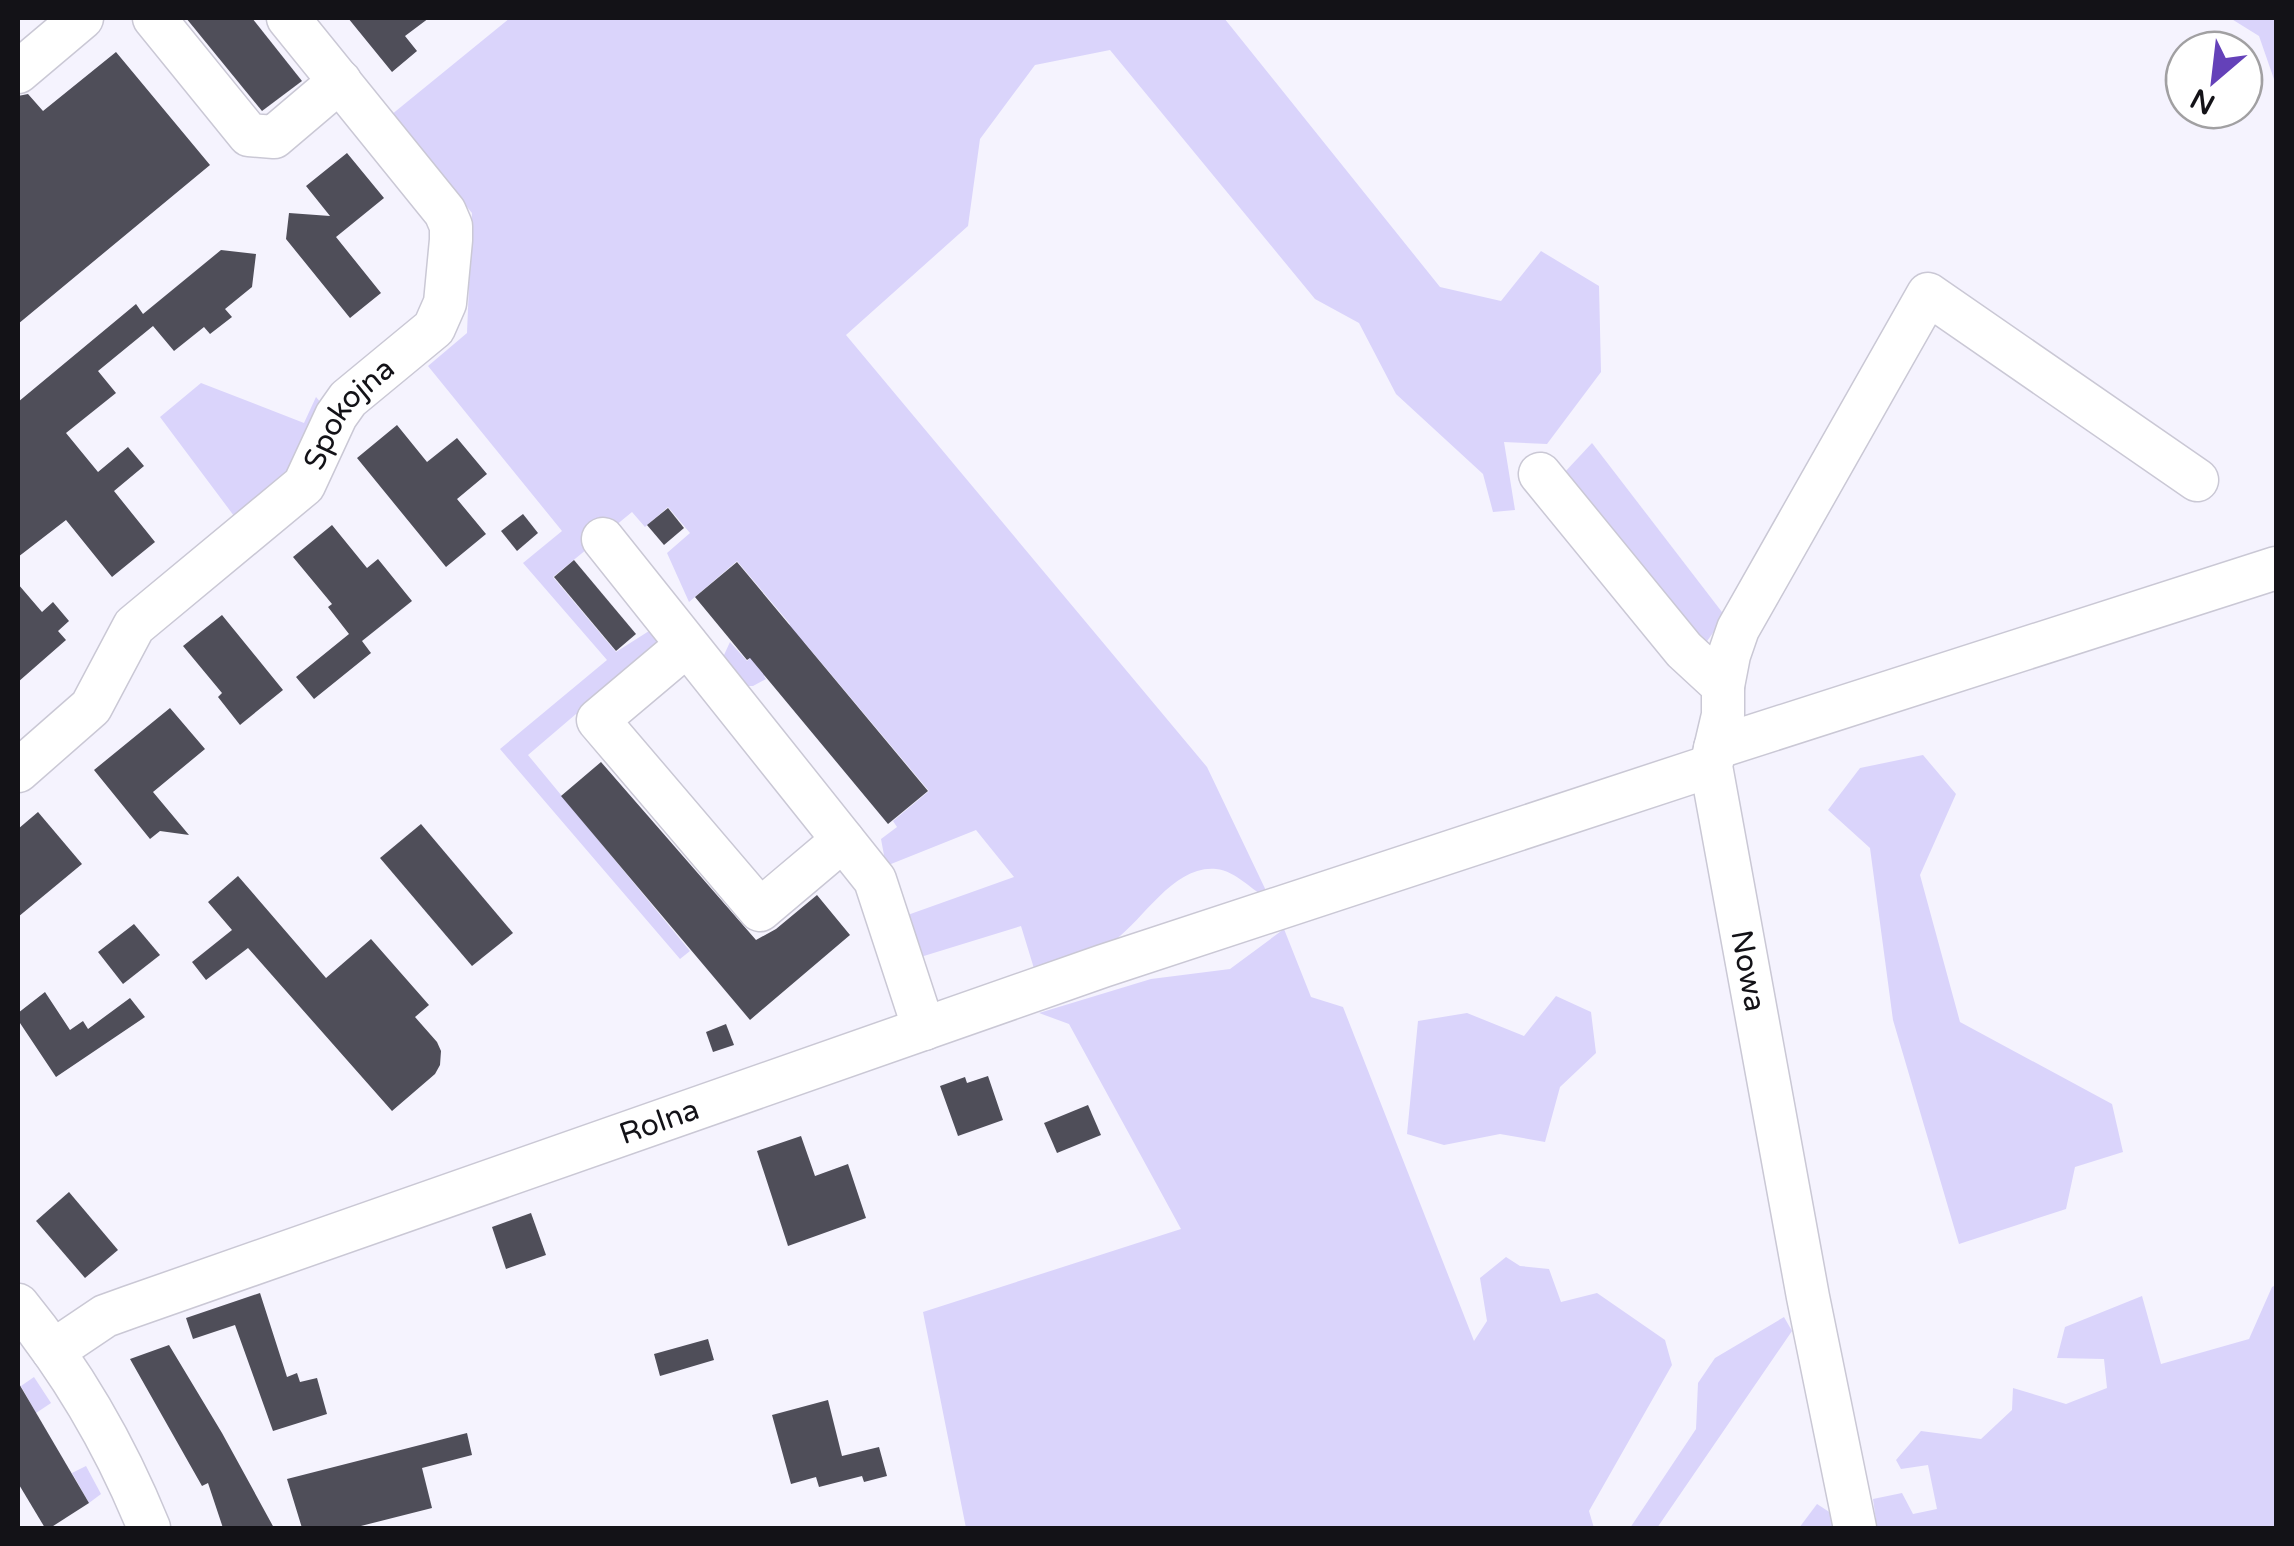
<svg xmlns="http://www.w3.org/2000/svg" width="2294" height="1546" font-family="'Varela Round',sans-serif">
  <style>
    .green { fill: #dad4fb }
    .building { fill: #4f4e59 }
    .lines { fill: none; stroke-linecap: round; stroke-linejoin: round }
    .minor-casing { stroke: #cac8d5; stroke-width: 45 }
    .minor { stroke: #fff; stroke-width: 42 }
    .labels { text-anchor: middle; stroke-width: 10; stroke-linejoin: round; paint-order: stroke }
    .street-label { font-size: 30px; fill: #131217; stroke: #fff }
  </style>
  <rect width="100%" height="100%" fill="#f5f3fe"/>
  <!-- green -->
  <g class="green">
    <path d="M 510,18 L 1224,18 L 1440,287 L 1501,301 L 1541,251 L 1599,286 L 1601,372 L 1547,444 L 1504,442 L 1515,510 L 1493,512 L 1483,474 L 1396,394 L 1359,323 L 1315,299 L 1110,50 L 1035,65 L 980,139 L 968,226 L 846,335 L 1207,767 L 1270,899 C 1251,891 1237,871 1216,869 C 1174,865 1145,918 1115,940 C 1092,956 1063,965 1036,975 L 1021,926 L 914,959 L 902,917 L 1014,877 L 976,830 L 886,866 L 881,839 L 897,827 L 893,821 L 929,791 L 804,642 L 764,676 L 766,679 L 753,686 L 745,686 L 724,667 L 724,655 L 730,642 L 747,661 L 790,624 L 737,561 L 689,602 L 667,553 L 690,533 L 668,507 L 645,527 L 632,512 L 553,577 L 616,652 L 649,631 L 663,640 L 581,719 L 576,714 L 528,755 L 690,951 L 680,959 L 500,749 L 607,660 L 523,563 L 562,531 L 428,366 L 467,333 L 472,213 L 391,115 Z"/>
    <path d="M 2230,18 L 2276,18 L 2276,85 L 2259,36 Z"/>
    <path d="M 201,383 L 304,423 L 316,397 L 329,412 L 299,475 L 240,524 L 160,417 Z"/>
    <path d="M 1592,443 L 1725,616 L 1705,644 L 1564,473 Z"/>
    <path d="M 1923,755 L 1956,794 L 1920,875 L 1960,1022 L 2112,1104 L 2123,1152 L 2075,1167 L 2066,1209 L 1959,1244 L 1893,1020 L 1870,848 L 1828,810 L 1860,768 Z"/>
    <path d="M 1284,929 L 1311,997 L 1343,1007 L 1474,1341 L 1487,1321 L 1480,1278 L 1506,1257 L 1520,1266 L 1549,1269 L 1561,1302 L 1597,1293 L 1665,1340 L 1672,1365 L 1589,1511 L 1594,1528 L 966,1528 L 923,1312 L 1181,1229 L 1069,1024 L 1039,1013 L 1151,979 L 1230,969 Z"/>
    <path d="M 1556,996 L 1591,1012 L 1596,1053 L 1560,1087 L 1545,1142 L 1500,1134 L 1444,1145 L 1407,1134 L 1418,1021 L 1467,1013 L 1524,1036 Z"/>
    <path d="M 2276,1285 L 2276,1528 L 1877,1528 L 1873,1499 L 1902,1493 L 1913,1514 L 1937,1509 L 1928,1465 L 1901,1469 L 1896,1460 L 1921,1431 L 1981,1439 L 2012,1410 L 2013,1388 L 2066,1404 L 2107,1388 L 2104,1359 L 2057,1358 L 2065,1327 L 2142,1296 L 2161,1364 L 2249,1339 L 2272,1287 Z"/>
    <path d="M 1784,1317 L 1792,1331 L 1657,1528 L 1630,1528 L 1696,1429 L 1698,1383 L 1715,1358 Z"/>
    <path d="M 34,1377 L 51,1403 L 36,1413 L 21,1386 Z"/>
    <path d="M 86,1466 L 101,1494 L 89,1503 L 72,1473 Z"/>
    <path d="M 1817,1504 L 1837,1517 L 1839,1528 L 1799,1528 Z"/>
  </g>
  <!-- building -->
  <g class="building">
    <path d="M 186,18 L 252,18 L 302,81 L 262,111 Z"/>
    <path d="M 348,18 L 429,18 L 405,36 L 417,51 L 392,72 Z"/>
    <path d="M 116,52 L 210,165 L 18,324 L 18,96 L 28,94 L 43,111 Z"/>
    <path d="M 347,153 L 384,198 L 336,237 L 381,293 L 350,318 L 286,239 L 289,213 L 330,216 L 306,186 Z"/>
    <path d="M 221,250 L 256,254 L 252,287 L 225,309 L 232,317 L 210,334 L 204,327 L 174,351 L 153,326 L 98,371 L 116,393 L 66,433 L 98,472 L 128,447 L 144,466 L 114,491 L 155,542 L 112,577 L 66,520 L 18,557 L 18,402 L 136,304 L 143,314 Z"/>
    <path d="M 397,425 L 427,462 L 457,438 L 487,474 L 457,499 L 486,534 L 446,567 L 357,458 Z"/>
    <path d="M 668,508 L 684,528 L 664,545 L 647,525 Z"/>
    <path d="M 523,514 L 538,533 L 517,551 L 501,531 Z"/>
    <path d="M 332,525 L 367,568 L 378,559 L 412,601 L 362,641 L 371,653 L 314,699 L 296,677 L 349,634 L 328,607 L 332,604 L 293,557 Z"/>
    <path d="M 574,560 L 636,634 L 616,651 L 554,577 Z"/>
    <path d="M 737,562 L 928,791 L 888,824 L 750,658 L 747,660 L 695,597 Z"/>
    <path d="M 18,584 L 42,612 L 53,602 L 69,621 L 58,631 L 66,640 L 18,682 Z"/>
    <path d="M 222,615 L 283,690 L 240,725 L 218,697 L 222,693 L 183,646 Z"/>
    <path d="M 170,708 L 205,749 L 153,792 L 189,835 L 160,831 L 150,839 L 94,770 Z"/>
    <path d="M 601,762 L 756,940 L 776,929 L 817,895 L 850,935 L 750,1020 L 561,796 Z"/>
    <path d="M 38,812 L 82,864 L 18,917 L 18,829 Z"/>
    <path d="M 421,824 L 513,933 L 472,966 L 380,858 Z"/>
    <path d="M 238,876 L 326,978 L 371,939 L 429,1005 L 415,1017 L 437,1042 L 441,1051 L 440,1065 L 435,1074 L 392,1111 L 248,948 L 206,980 L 192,962 L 232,930 L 208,902 Z"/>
    <path d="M 134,924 L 160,955 L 123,984 L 98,952 Z"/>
    <path d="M 45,992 L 70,1030 L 83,1021 L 88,1029 L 130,998 L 145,1017 L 56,1077 L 18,1020 L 18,1013 Z"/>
    <path d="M 726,1024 L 734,1045 L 713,1052 L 706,1032 Z"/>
    <path d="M 988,1076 L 1003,1120 L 958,1136 L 940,1086 L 965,1077 L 967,1083 Z"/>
    <path d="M 1088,1105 L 1101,1135 L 1057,1153 L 1044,1123 Z"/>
    <path d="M 801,1136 L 815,1176 L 848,1164 L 866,1218 L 788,1246 L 757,1151 Z"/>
    <path d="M 69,1192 L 118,1250 L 85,1278 L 36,1221 Z"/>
    <path d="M 531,1213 L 546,1255 L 506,1269 L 492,1227 Z"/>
    <path d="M 260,1293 L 287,1377 L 297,1373 L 300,1382 L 317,1378 L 327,1414 L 273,1431 L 235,1325 L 193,1339 L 186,1318 Z"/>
    <path d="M 708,1339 L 714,1360 L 660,1376 L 654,1354 Z"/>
    <path d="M 169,1345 L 222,1433 L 274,1528 L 223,1528 L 208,1483 L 202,1486 L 130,1359 Z"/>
    <path d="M 18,1382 L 89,1503 L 50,1528 L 45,1528 L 18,1483 Z"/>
    <path d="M 828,1400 L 842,1456 L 879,1447 L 887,1476 L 864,1482 L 862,1476 L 819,1487 L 816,1477 L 791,1484 L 772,1415 Z"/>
    <path d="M 467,1433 L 472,1455 L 422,1468 L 432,1508 L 353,1528 L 302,1528 L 287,1479 Z"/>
  </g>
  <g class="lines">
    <!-- minor casing -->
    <g class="minor-casing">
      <g id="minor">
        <path d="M 154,18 L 249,135 L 274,137 L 340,81"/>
        <path d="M 18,72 L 82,18"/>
        <path id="s1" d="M 1540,474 L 1684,650 L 1723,686 L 1723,715 L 1711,766 L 1808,1297 L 1855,1528"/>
        <path d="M 603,539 L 875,880 L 924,1029"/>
        <path d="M 687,645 L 598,720 L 760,910 L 843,840"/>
        <path d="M 1723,686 L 1729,655 L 1738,629 L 1928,294 L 2197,480"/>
        <path d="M 1715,748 L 2276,568"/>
        <path id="s2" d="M 18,771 L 91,707 L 134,626 L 304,485 L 336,416 L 348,399 L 434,328 L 445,303 L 451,240 L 451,226 L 445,212 L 288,18"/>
        <path d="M 18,1305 C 72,1371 117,1449 149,1528"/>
        <path id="s3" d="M 53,1351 L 105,1316 L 130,1307 L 1103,966 L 1711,766"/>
      </g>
    </g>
    <!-- minor -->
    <use href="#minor" class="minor"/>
  </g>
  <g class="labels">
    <!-- street labels -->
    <g class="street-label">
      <text dy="10" stroke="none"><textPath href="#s2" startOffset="495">Spokojna</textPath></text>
      <text dy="10" stroke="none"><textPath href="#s1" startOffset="570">Nowa</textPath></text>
      <text dy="10" stroke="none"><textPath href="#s3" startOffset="650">Rolna</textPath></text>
    </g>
  </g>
  <!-- border -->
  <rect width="2294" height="1546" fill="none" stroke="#131217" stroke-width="40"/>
  <!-- north arrow -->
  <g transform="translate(2214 80) rotate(208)"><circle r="48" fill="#ffffff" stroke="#a1a0a2" stroke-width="2.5"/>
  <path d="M0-8L18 38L0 25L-18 38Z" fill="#6441b9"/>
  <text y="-15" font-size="28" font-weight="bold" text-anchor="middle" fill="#131217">N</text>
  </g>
</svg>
